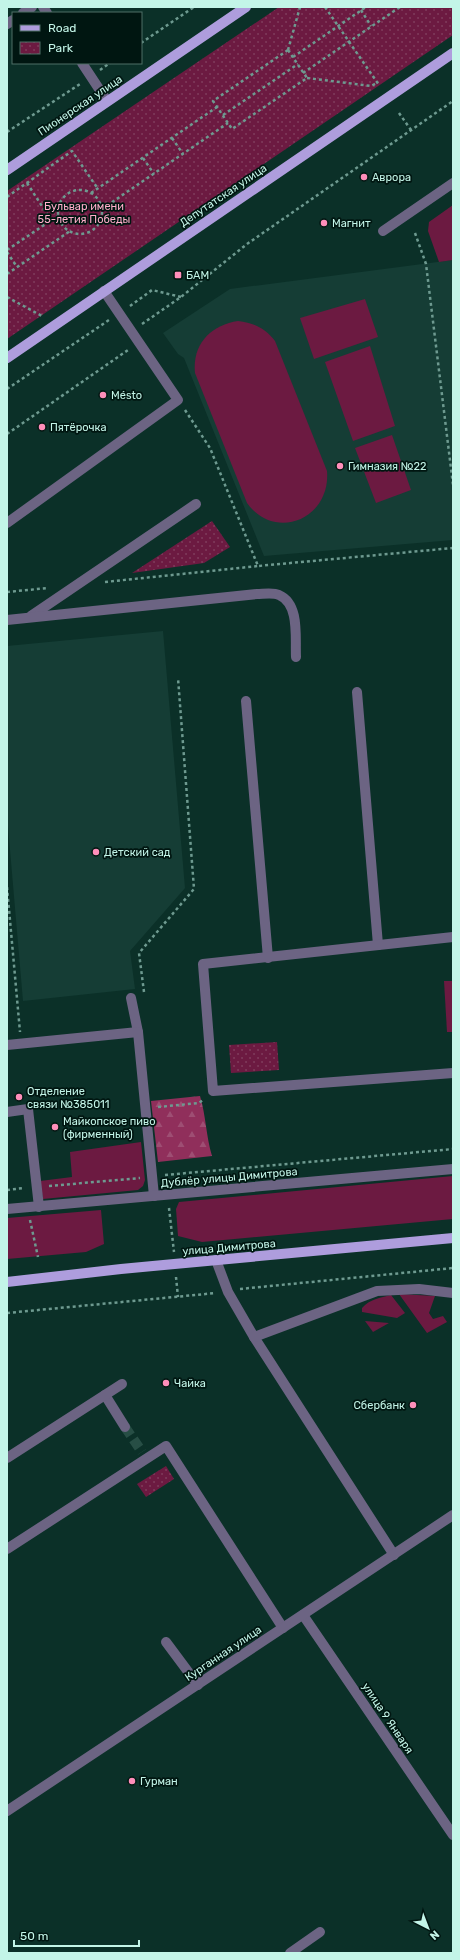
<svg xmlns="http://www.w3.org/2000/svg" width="460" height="1960" font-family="Rubik,sans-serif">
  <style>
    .built { fill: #153d35 }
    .grass { fill: #6c1a41 }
    .forest { fill: url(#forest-firs) }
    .park { fill: url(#park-dots) }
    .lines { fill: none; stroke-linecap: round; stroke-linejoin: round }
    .minor-tunnel { stroke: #274e45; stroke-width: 10; stroke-dasharray: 10 5; stroke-linecap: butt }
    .path { stroke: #6e9a90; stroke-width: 2.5; stroke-dasharray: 3 3; stroke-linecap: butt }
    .minor { stroke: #6c6483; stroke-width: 10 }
    .major { stroke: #ae9ddd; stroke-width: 10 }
    .poi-dot { fill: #ff8eba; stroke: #001611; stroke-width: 1.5 }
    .labels { text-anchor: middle; stroke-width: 3.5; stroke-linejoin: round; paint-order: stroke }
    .street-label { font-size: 11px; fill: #c3f5e8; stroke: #001611 }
    .poi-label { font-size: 11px; fill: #c3f5e8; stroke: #001611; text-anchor: start }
    .park-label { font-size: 11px; fill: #ffaecb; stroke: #001611 }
  </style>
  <defs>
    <pattern id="forest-firs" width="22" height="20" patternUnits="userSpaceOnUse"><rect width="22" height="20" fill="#902f5b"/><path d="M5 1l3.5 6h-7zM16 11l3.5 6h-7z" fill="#9e4e73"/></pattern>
    <pattern id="park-dots" width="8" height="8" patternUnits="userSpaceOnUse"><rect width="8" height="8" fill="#6c1a41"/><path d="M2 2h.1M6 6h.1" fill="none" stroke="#7f3c5c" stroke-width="1.8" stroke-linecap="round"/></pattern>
  </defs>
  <rect width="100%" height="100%" fill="#0b3028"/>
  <!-- built -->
  <g class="built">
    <path d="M 453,260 L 453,540 L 264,556 L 184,358 L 178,354 L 163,333 L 230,289 Z"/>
    <path d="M 163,631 L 185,888 L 130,951 L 135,989 L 23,1001 L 7,815 L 7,646 Z"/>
  </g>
  <!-- grass -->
  <g class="grass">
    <path d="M 453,205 L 453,260 L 439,262 L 428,231 L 429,222 Z"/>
    <path d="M 365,299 L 378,337 L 314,359 L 300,318 Z"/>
    <path d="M 238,321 C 254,323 265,328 275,341 L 327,471 C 331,519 275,542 247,503 L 195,373 C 192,344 211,325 238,321 Z"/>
    <path d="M 370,346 L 395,426 L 353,441 L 325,362 Z"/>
    <path d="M 392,435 L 411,490 L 376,503 L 355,448 Z"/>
    <path d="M 453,981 L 453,1032 L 447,1032 L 444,981 Z"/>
    <path d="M 141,1142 L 145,1180 L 143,1186 L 138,1190 L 43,1199 L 40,1181 L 72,1177 L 70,1152 Z"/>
    <path d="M 453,1176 L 453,1219 L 202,1242 L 178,1236 L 176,1209 L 179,1202 Z"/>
    <path d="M 101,1210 L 104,1244 L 86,1252 L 7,1259 L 7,1218 Z"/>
    <path d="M 399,1294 L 435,1296 L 429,1313 L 433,1319 L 443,1316 L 447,1322 L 427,1333 Z"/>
    <path d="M 391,1295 L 405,1313 L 397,1318 L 362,1312 L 362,1308 C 370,1299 380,1298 391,1295 Z"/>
    <path d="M 365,1321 L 389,1323 L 373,1332 Z"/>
  </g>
  <!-- forest -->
  <path class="forest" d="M 200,1096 C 206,1116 206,1136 212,1156 L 158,1162 L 151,1101 Z"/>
  <!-- park -->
  <g class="park">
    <path d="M 279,7 L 453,7 L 453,35 L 7,339 L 7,191 Z"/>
    <path d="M 212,521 L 230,547 L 204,563 L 132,573 Z"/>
    <path d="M 277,1042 L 279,1070 L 231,1073 L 229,1045 Z"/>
    <path d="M 166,1466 L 174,1479 L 146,1497 L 137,1484 Z"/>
  </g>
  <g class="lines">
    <!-- minor-tunnel -->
    <path class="minor-tunnel" d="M 125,1427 L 142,1452"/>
    <!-- path -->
    <g class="path">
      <path d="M 325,7 L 379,85"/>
      <path d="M 361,10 L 371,26"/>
      <path d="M 141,43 L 194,7"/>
      <path d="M 288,50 L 307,78 L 232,129 L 213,101 Z"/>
      <path d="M 288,50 L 300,7"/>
      <path d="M 293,57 L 366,7"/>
      <path d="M 100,70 L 110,63"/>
      <path d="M 303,73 L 400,7"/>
      <path d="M 307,78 L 371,86 L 377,83"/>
      <path d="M 399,113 L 411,130"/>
      <path d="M 223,115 L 298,64"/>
      <path d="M 7,132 L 80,84"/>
      <path d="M 172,138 L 183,154"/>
      <path d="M 143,158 L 154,174"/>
      <path d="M 27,183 L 51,220"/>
      <circle cx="80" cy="212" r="22"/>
      <path d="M 91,193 L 217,107"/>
      <path d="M 7,197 L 72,151 L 98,189"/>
      <path d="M 102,209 L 228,123"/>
      <path d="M 415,233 L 426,264 L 453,485"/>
      <path d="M 7,250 L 59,215"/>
      <path d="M 7,252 L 17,267"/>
      <path d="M 7,274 L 70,231"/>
      <path d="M 7,297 L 42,316"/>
      <path d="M 130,306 L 152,290 L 181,297"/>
      <path d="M 142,324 L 181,297 L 247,244 L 453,101"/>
      <path d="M 7,389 L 109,320"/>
      <path d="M 185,410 L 210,448 L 258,566 L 453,548"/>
      <path d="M 7,434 L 128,350"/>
      <path d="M 105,582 L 258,566"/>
      <path d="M 7,592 L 48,588"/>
      <path d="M 7,887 L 20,1032"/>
      <path d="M 144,992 L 139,953 L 194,889 L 178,678"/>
      <path d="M 158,1107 L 199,1103 L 204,1099"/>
      <path d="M 165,1175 L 453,1149"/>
      <path d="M 49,1186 L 140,1178"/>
      <path d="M 7,1190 L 24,1188"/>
      <path d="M 169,1208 L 174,1252"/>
      <path d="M 30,1220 L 38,1257"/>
      <path d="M 176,1277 L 178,1297"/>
      <path d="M 240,1289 L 453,1268"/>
      <path d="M 7,1313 L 216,1293"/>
    </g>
    <!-- minor -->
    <g class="minor">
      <path d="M 43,7 L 47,13"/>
      <path d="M 23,13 L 32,7"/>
      <path d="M 7,24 L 13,20"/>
      <path d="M 82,63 L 107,101"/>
      <path d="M 383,231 L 453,183"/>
      <path d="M 7,523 L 178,400 L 104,291"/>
      <path d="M 31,616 L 196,504"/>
      <path d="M 7,620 L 257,594 C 263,594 273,592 279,595 C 300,604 295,638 296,657"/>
      <path d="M 357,692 L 378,945"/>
      <path d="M 246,701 L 268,958"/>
      <path d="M 453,937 L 203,964 L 213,1091 L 453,1073"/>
      <path d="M 131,998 L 138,1032"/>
      <path d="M 7,1045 L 138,1032 L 154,1196"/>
      <path d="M 7,1112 L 28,1109 L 39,1207"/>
      <path d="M 7,1209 L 453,1169"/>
      <path d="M 216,1260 L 228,1292 L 254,1337 L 394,1555"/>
      <path d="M 254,1337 L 377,1291 L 419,1289 L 453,1293"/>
      <path d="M 105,1395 L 125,1427"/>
      <path d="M 7,1458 L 122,1384"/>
      <path d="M 7,1549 L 166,1446 L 283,1628"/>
      <path d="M 303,1615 L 453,1835"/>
      <path d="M 166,1642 L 198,1685"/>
      <path d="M 7,1811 L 453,1515"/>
      <path d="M 290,1953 L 320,1932"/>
    </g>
    <!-- major -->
    <g class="major">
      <path d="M 7,170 L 246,7"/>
      <path d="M 7,358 L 453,53"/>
      <path d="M 7,1282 L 121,1269 L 453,1238"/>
    </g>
  </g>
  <!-- markers -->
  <g class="poi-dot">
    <circle cx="364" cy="177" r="4"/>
    <circle cx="324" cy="223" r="4"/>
    <rect x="174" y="271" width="8" height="8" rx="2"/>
    <circle cx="103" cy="395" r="4"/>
    <circle cx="42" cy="427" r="4"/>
    <circle cx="340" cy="466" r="4"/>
    <circle cx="96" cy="852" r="4"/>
    <circle cx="19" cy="1097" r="4"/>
    <circle cx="55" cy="1127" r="4"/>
    <circle cx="166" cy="1383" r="4"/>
    <circle cx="413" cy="1405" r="4"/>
    <circle cx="132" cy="1781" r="4"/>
  </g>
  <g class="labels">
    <!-- street labels -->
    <g class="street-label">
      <text transform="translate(80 105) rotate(-34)" y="4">Пионерская улица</text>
      <text transform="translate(223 195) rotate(-34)" y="4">Депутатская улица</text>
      <text transform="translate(229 1177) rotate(-5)" y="4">Дублёр улицы Димитрова</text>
      <text transform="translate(229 1247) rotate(-5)" y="4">улица Димитрова</text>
      <text transform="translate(223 1653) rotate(-34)" y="4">Курганная улица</text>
      <text transform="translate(388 1718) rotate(56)" y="4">улица 9 Января</text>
    </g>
    <!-- poi labels -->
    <g class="poi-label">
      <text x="372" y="181">Аврора</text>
      <text x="332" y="227">Магнит</text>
      <text x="186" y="279">БАМ</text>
      <text x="111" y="399">Mésto</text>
      <text x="50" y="431">Пятёрочка</text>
      <text x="348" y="470">Гимназия №22</text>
      <text x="104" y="856">Детский сад</text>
      <text x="27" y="1095">Отделение<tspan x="27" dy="13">связи №385011</tspan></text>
      <text x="63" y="1125">Майкопское пиво<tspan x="63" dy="13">(фирменный)</tspan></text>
      <text x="174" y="1387">Чайка</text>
      <text x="405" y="1409" text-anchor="end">Сбербанк</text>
      <text x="140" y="1785">Гурман</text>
    </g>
    <!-- park labels -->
    <g class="park-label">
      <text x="84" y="210">Бульвар имени<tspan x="84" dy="13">55-летия Победы</tspan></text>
    </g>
  </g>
  <!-- border -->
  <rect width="460" height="1960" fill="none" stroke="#c3f5e8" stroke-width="16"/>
  <!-- legend -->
  <rect x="12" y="12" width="130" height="52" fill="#001611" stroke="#4e6f67"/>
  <rect x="20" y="25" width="20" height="6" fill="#ae9ddd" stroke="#4e6f67"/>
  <text x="48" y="32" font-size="12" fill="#c3f5e8">Road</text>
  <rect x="20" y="42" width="20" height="12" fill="url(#park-dots)" stroke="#4e6f67"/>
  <text x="48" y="52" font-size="12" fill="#c3f5e8">Park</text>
  <!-- north arrow -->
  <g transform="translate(428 1928) rotate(138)" stroke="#001611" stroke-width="3" paint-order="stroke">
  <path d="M0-3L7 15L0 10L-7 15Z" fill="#c3f5e8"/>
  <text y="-6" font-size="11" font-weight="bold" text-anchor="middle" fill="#c3f5e8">N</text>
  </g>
  <!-- scale -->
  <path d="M14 1940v6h125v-6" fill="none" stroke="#c3f5e8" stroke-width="2"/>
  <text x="20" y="1940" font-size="12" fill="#c3f5e8" stroke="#001611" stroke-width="3" paint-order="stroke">50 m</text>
</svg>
